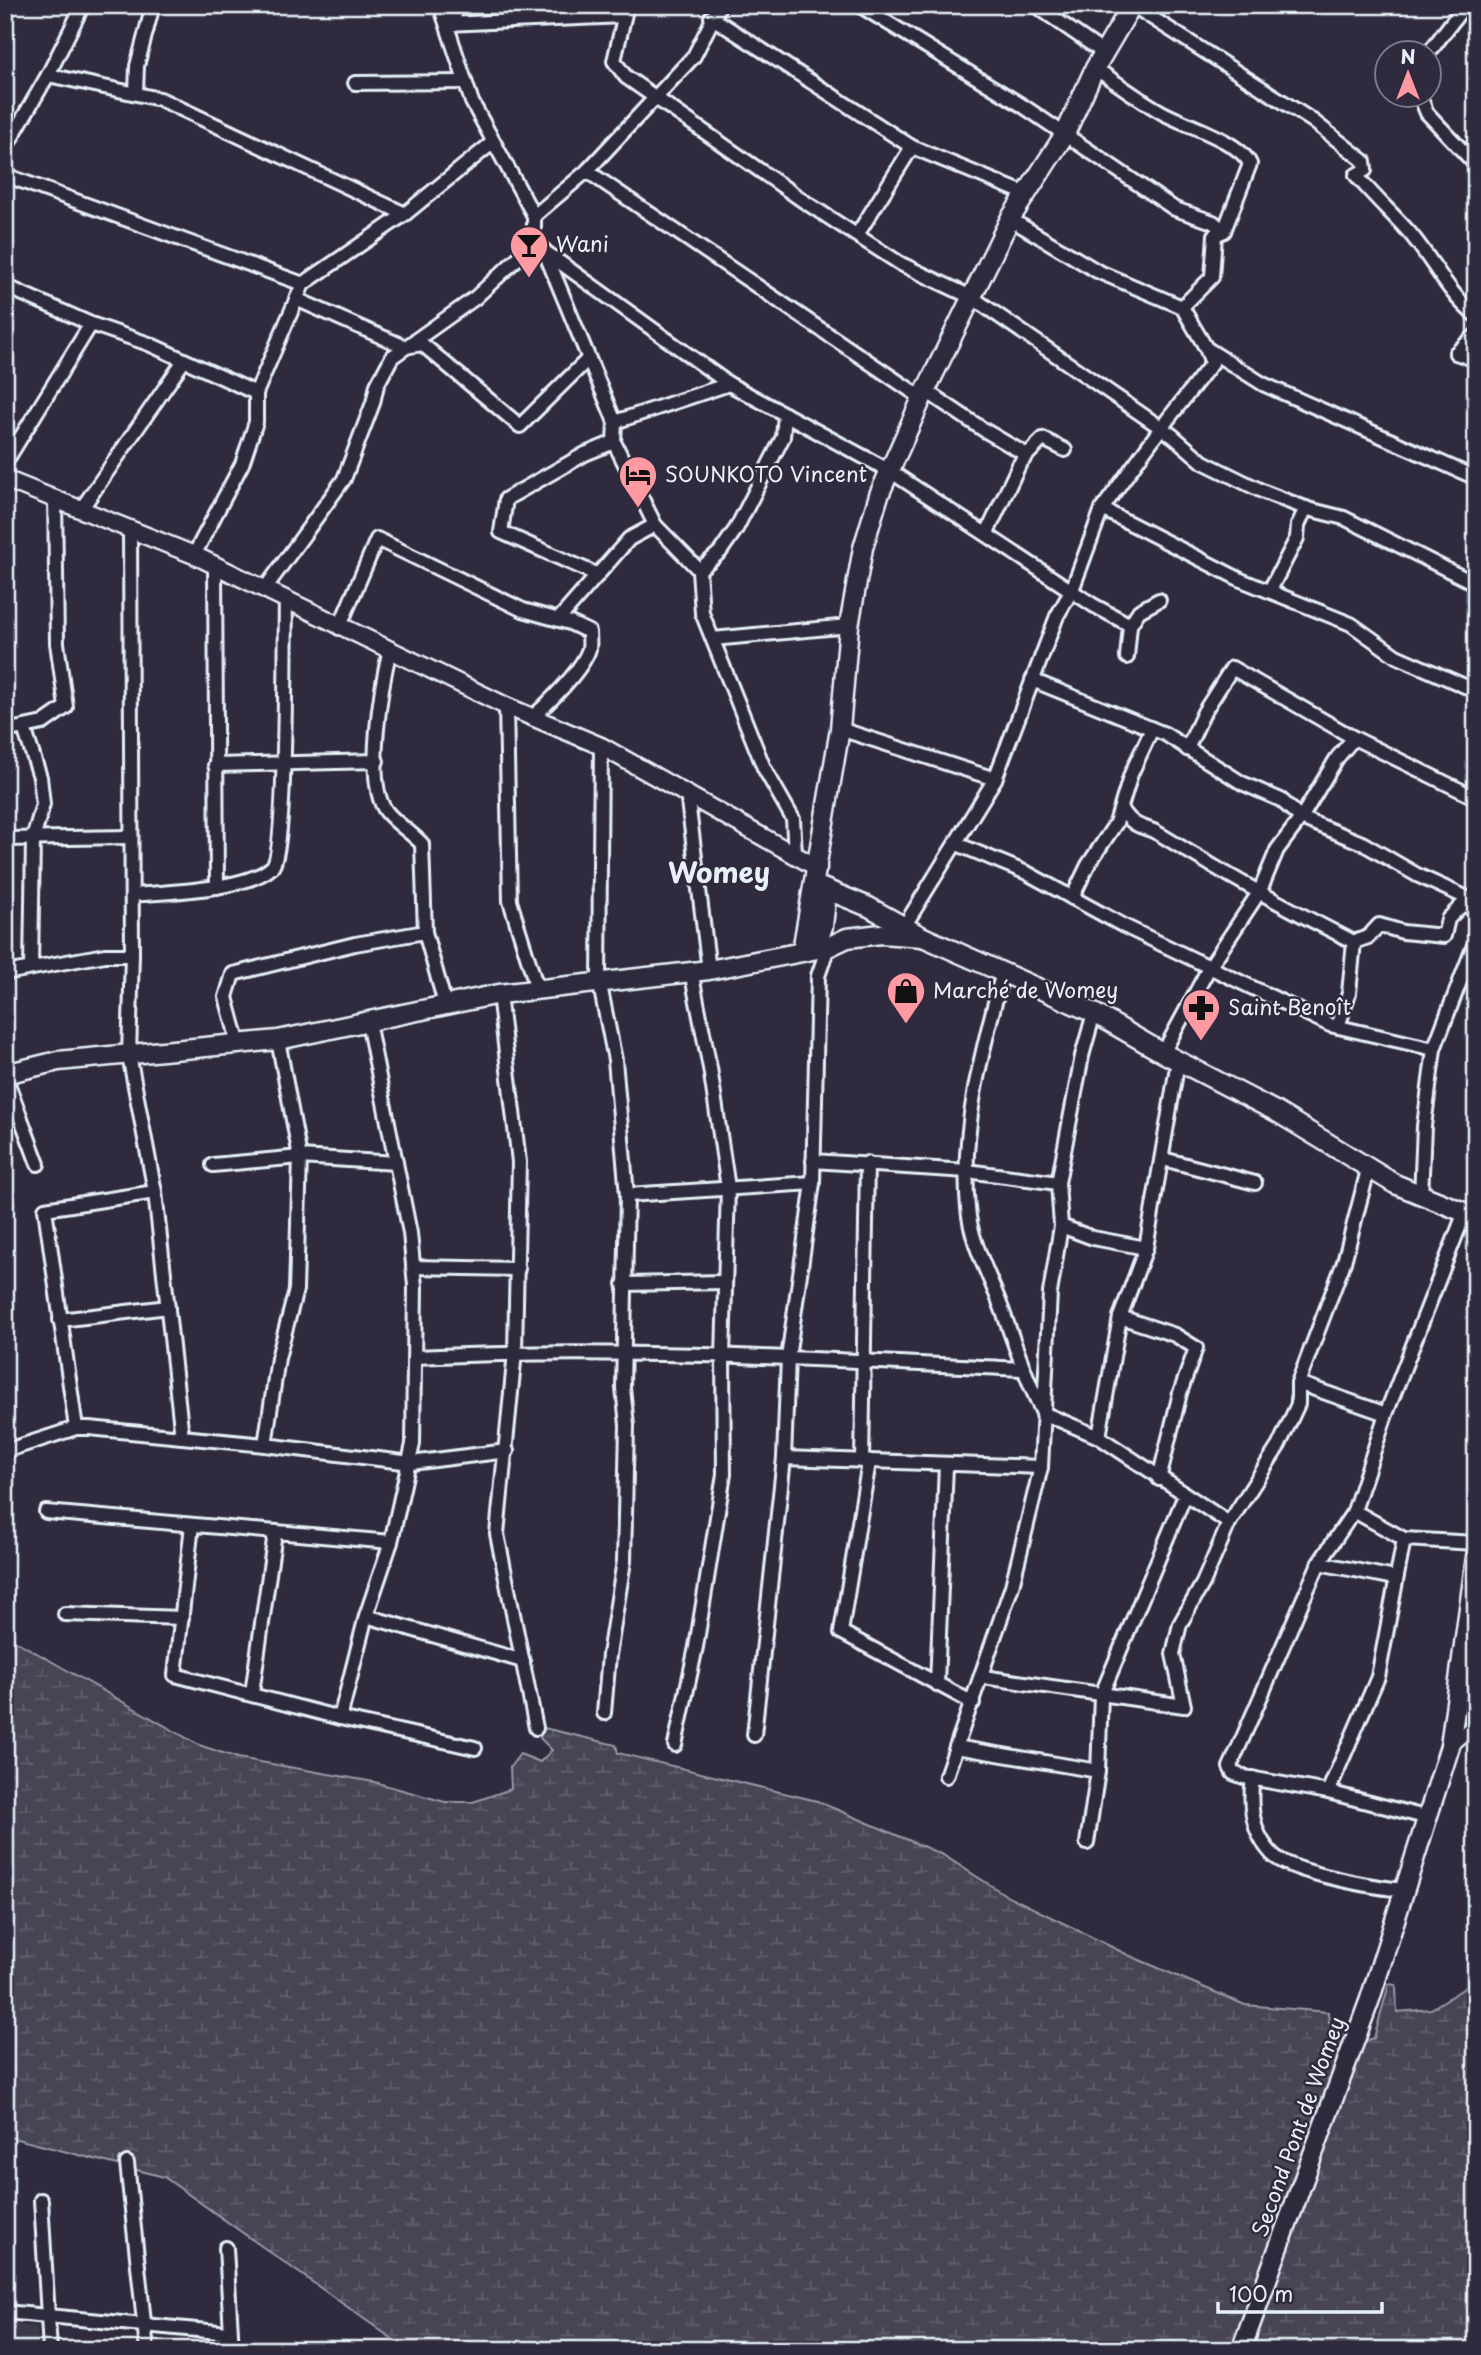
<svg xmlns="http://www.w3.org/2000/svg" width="1481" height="2355" font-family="'Playpen Sans',sans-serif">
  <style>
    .built { fill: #3b3749 }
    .wetland { fill: url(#wetland-marsh); stroke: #979aa6; stroke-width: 2 }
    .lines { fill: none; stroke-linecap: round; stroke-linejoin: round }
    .minor-casing { stroke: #e8f1f8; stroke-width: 18 }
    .tertiary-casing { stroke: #e8f1f8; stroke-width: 21 }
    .secondary-casing { stroke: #e8f1f8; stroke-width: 23 }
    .minor { stroke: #2f2a3d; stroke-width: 12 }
    .tertiary { stroke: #2f2a3d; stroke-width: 16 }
    .secondary { stroke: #2f2a3d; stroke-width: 18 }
    .labels { text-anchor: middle; stroke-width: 5; stroke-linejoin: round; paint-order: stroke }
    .poi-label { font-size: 21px; fill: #e8f1f8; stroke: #2f2a3d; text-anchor: start }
    .street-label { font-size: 21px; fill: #e8f1f8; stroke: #2f2a3d }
    .district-label { font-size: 28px; font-weight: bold; fill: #e8f1f8; stroke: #2f2a3d }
  </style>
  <defs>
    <pattern id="wetland-marsh" width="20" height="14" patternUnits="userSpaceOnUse" patternTransform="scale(1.75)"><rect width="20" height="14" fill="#464455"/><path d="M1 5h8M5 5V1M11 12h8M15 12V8" fill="none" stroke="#615f6e"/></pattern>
  </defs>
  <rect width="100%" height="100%" fill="#2f2a3d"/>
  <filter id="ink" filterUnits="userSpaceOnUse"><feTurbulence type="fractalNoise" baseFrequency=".0143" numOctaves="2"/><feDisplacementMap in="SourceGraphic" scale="14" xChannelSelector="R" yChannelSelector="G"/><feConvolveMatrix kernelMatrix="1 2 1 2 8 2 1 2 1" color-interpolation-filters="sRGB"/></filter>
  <g filter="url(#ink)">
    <!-- built -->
    <path class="built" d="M 5,2323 L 37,2327 L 40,2350 L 5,2350 Z"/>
    <!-- wetland -->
    <path class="wetland" d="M 5,1635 L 199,1745 L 238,1758 L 374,1782 L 445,1802 L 473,1802 L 511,1789 L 510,1767 L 520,1754 L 540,1762 L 552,1750 L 540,1738 L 544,1728 L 616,1745 L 618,1753 L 817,1801 L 943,1855 L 1004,1894 L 1128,1955 L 1245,2005 L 1328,2012 L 1329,2023 L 1342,2023 L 1348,2047 L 1374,2038 L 1389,1984 L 1396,1985 L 1397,2012 L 1431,2009 L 1466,1987 L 1470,1963 L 1476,1959 L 1476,2350 L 408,2350 L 164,2177 L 5,2136 Z"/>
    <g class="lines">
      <!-- minor casing -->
      <g class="minor-casing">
        <g id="minor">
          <path d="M 440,5 L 472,102 L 534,216 L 534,243 L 544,250 L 615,422 L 614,442 L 655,525 L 699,570 L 702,613 L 764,768 L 793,819 L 795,853"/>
          <path d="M 454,5 L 455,24"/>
          <path d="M 627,5 L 614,61 L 626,77 L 805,202 L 901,264 L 973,298 L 1173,436 L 1203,462 L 1264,492 L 1308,509 L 1344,518 L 1476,584"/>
          <path d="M 859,5 L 1023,106 L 1175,209 L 1213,222 L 1224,231"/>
          <path d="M 1035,5 L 1104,53"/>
          <path d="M 1132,5 L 1313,121 L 1364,161 L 1365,170 L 1356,175 C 1372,195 1391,212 1408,231 C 1432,258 1447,293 1476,316"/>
          <path d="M 711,17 L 912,147 L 1026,194"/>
          <path d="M 447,24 L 624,16"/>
          <path d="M 1428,54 L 1465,5"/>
          <path d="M 1095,68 C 1117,83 1139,100 1163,113 C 1185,125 1240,141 1250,164 L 1224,231 L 1215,235 L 1212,277 L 1182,307"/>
          <path d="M 48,75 L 160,99 L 405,214"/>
          <path d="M 355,83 L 465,82"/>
          <path d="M 136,93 L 137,66 L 153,5"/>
          <path d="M 1419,94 L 1427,113 L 1476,165"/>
          <path d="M 5,149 L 48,75 L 83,5"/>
          <path d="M 587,171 L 922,398"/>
          <path d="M 5,175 L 303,284"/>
          <path d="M 534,216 L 587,171 L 694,56 L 720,5"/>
          <path d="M 1010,219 L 1097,271 L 1182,307 L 1206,348 L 1263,384 L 1476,478"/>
          <path d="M 857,235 L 912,147"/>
          <path d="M 544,251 L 729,384 L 890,471 L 1093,605 L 1130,625 L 1127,657"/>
          <path d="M 5,286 L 91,324 L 149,344 L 256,393"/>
          <path d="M 296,299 L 405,347 L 422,344 L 520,426 L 587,360"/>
          <path d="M 1456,353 L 1476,335"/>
          <path d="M 1456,353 L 1476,360"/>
          <path d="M 926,391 L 984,430 L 1027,455 L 1019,465 L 987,533"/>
          <path d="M 615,422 L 729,384"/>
          <path d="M 1027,455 L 1043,439 L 1065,450"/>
          <path d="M 5,463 L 91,324"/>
          <path d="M 82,508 L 183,362"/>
          <path d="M 1102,509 L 1241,580 L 1351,624 L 1396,656 L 1476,691"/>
          <path d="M 130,528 L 132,955 L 129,1055 L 155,1192 L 182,1437"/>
          <path d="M 194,555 L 242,464 L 256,422 L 256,393 L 303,284 L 405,214 L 492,143"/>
          <path d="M 215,566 L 217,887"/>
          <path d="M 699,570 L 720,552 L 736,529 L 783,437 L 785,414"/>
          <path d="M 598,575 L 501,532 L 506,499 L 585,454 L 614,442"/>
          <path d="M 264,590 L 344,479 L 373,403 L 377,385 L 392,357 L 475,298 L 534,243"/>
          <path d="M 1270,590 L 1297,538 L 1298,525 L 1306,508"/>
          <path d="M 559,619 L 629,539 L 655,525"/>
          <path d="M 1130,625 L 1139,611 L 1159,600"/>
          <path d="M 339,628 L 377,539 L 523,610 L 570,623 L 589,632 C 589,636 590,644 589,649 C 582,671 548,703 532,718"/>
          <path d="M 713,639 L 849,626"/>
          <path d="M 390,649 C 382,682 364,783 386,811 C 395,823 411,832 422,844 L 425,932 L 445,1004"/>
          <path d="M 1032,680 L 1165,734 L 1242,783 L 1281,800 L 1301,818 L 1362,843 L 1417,875 L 1476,902"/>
          <path d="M 506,706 L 510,901 L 537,988"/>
          <path d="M 24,728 L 40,777 L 43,804 L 33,839 L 31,968"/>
          <path d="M 840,729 L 995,779"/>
          <path d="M 5,731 L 43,723 L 66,707 L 57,643 L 55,497"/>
          <path d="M 601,746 L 599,980 L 615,1060 L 627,1195 L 623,1388 L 627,1425 L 624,1561 L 609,1655 L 604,1713"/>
          <path d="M 1187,749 L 1204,712 L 1232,668 L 1354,738 L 1476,798"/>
          <path d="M 215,765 L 377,761"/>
          <path d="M 687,793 L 709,970"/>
          <path d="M 1122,810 C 1138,832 1142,823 1161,835 C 1223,873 1288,909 1354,942 L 1368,937 L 1379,925 L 1403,932 L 1444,936 L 1448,919 L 1463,904 L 1474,909"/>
          <path d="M 5,839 L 131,837"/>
          <path d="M 957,844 L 1027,873 L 1124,926 L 1330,1025 L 1434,1049"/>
          <path d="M 132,895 C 165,892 248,890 272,867 C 287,853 285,637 286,601"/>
          <path d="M 1072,898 L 1088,865 L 1116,823 L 1131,774 L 1152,729"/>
          <path d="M 905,925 L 995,779 L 1057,616 L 1072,590 L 1102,509 L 1161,428 L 1212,363 L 1206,348"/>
          <path d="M 1003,972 C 983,1047 960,1130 968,1208 C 971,1244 990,1276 1002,1309 C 1015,1345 1026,1379 1043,1413 L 1099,1437 L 1229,1523"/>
          <path d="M 5,973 L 105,955 L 132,955"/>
          <path d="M 499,994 L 519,1162 L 515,1352 L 497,1534 L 536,1728"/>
          <path d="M 1338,1027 L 1349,993 L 1354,942"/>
          <path d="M 239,1045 L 226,997 L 233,974 L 355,944 L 425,932"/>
          <path d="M 1163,1053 L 1209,968 L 1260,891 L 1277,850 L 1301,818 L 1337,758 L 1354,738"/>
          <path d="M 5,1076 L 38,1164"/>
          <path d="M 1163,1159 L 1255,1183"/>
          <path d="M 813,1161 L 967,1171 L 1058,1183"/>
          <path d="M 213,1165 L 300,1157 L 396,1163"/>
          <path d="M 627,1195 L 813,1183"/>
          <path d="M 1421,1197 L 1424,1126 L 1434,1049 L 1476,940"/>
          <path d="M 1061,1226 L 1093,1238 L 1146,1248"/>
          <path d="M 413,1267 L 518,1269"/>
          <path d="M 624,1284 L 724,1282"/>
          <path d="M 1120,1317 L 1175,1335 L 1196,1348 L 1180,1393 L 1159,1479"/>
          <path d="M 60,1320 L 168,1307"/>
          <path d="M 415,1357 C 617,1347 820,1359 1021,1369"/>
          <path d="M 1298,1383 L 1386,1414"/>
          <path d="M 76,1428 L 45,1209 L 155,1192"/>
          <path d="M 1099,1437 L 1120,1317 L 1146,1248 L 1178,1061"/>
          <path d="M 265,1445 L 278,1358 L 296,1290 L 300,1157 L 278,1040"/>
          <path d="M 5,1451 L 76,1428 L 89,1428 L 265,1445 L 411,1463 L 507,1451"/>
          <path d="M 784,1458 L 1041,1467"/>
          <path d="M 862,1461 L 867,1163"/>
          <path d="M 869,1462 L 841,1632 L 973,1703"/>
          <path d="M 1354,1511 L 1404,1539 L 1476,1543"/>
          <path d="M 46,1512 L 391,1542"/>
          <path d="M 192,1525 L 175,1675 L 340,1718 L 475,1748"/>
          <path d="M 1319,1563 L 1395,1578"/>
          <path d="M 65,1614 L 182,1618"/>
          <path d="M 366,1616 L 523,1661"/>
          <path d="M 983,1677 L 1184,1706 L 1173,1654 L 1180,1624 L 1203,1583 L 1229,1523 L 1279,1445 L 1298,1404 L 1298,1383 L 1344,1262 L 1369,1166"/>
          <path d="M 937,1684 L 946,1465"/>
          <path d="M 252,1693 L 275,1533"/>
          <path d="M 340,1718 L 366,1616 L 391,1542 L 413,1444 L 415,1286 L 410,1233 L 368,1022"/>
          <path d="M 754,1735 L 784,1458 L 788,1358 L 813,1183 L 818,976 L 828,947"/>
          <path d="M 675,1745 L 696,1647 L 724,1474 L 723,1356 L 728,1188 L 710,1068 L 691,971"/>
          <path d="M 1450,1746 L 1476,1723"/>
          <path d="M 956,1747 L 1098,1771"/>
          <path d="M 946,1776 L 1012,1586 L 1041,1467 L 1050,1293 L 1061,1226 L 1058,1183 L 1082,1056 L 1094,1013"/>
          <path d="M 1253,1778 C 1249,1804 1252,1833 1272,1854 C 1290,1873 1378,1888 1405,1890"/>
          <path d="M 1328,1792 L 1378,1677 L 1404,1539"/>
          <path d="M 1425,1817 L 1328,1792 L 1244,1777 L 1233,1773 L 1230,1767 L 1319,1563 L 1354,1511 L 1386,1414 L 1465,1212"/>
          <path d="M 1087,1843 L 1098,1771 L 1101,1696 L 1185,1495"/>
          <path d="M 127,2163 L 147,2350"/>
          <path d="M 41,2200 L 50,2350"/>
          <path d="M 226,2248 L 232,2350"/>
          <path d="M 5,2312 L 229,2333"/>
        </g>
      </g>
      <!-- tertiary casing -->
      <g class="tertiary-casing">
        <path id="tertiary" d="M 5,479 L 194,555 L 506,706 L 601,746 L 818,868"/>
      </g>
      <!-- secondary casing -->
      <g class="secondary-casing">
        <g id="secondary">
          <path d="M 815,885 L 869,907 L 923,937 L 1094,1013 L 1163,1053 L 1275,1111 L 1395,1184 L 1476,1217"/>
          <path d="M 816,948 L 823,926 L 827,891"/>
          <path d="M 802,951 L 840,729 L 849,626 L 863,548 L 879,495 L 922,398 L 1010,219 L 1065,134 L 1095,68 L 1132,5"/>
          <path d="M 5,1074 L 58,1061 L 278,1040 L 499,994 L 709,970 L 828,947 L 847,938 L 881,934 L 923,937"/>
          <path d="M 1241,2350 L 1370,1999 L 1450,1746 L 1476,1557"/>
        </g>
      </g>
      <!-- minor -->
      <use href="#minor" class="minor"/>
      <!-- tertiary -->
      <use href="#tertiary" class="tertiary"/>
      <!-- secondary -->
      <use href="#secondary" class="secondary"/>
    </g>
  </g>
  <!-- icons -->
  <defs>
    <g id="bar-pin" transform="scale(2.0125)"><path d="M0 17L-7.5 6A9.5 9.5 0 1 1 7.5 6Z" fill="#ff9aa2" stroke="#2f2a3d"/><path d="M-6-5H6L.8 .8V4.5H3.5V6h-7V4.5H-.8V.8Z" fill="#111"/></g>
    <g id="hotel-pin" transform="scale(2.0125)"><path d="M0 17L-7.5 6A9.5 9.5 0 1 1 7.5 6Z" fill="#ff9aa2" stroke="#2f2a3d"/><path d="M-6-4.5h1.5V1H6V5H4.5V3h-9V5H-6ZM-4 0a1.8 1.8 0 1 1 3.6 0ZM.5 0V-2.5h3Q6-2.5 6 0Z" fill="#111"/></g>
    <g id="shop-pin" transform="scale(2.0125)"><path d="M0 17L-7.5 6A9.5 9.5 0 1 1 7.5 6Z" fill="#ff9aa2" stroke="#2f2a3d"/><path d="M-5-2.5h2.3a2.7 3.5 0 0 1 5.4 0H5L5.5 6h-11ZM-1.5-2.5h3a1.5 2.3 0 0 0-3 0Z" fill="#111"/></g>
    <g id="pharmacy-pin" transform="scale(2.0125)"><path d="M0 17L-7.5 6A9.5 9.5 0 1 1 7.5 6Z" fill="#ff9aa2" stroke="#2f2a3d"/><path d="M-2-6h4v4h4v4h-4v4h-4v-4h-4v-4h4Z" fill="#111"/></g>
  </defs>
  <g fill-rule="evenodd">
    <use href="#bar-pin" x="529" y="245"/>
    <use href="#hotel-pin" x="638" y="475"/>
    <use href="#shop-pin" x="906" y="991"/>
    <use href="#pharmacy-pin" x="1201" y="1008"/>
  </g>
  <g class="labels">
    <!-- poi labels -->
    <g class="poi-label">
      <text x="556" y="252">Wani</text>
      <text x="665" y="482">SOUNKOTO Vincent</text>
      <text x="933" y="998">Marché de Womey</text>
      <text x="1228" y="1015">Saint Benoît</text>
    </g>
    <!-- street labels -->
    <g class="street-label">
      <text transform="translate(1299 2127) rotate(-70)" y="7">Second Pont de Womey</text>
    </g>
    <!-- district labels -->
    <g class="district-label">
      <text x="719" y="883">Womey</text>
    </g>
  </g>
  <!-- margin -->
  <rect width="1481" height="2355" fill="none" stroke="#2f2a3d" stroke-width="28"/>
  <rect x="14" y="14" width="1453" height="2327" fill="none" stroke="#e8f1f8" stroke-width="2.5" filter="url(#ink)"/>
  <!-- north arrow -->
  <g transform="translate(1408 74)"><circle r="33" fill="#2f2a3d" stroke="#797a88" stroke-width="2"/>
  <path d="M0-5L12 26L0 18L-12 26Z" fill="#ff9aa2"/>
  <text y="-10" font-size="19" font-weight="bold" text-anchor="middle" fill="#e8f1f8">N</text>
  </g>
  <!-- scale -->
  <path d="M1218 2302v10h164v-10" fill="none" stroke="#e8f1f8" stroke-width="3.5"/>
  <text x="1229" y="2302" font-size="21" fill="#e8f1f8" stroke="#2f2a3d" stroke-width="5" paint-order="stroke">100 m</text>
</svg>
